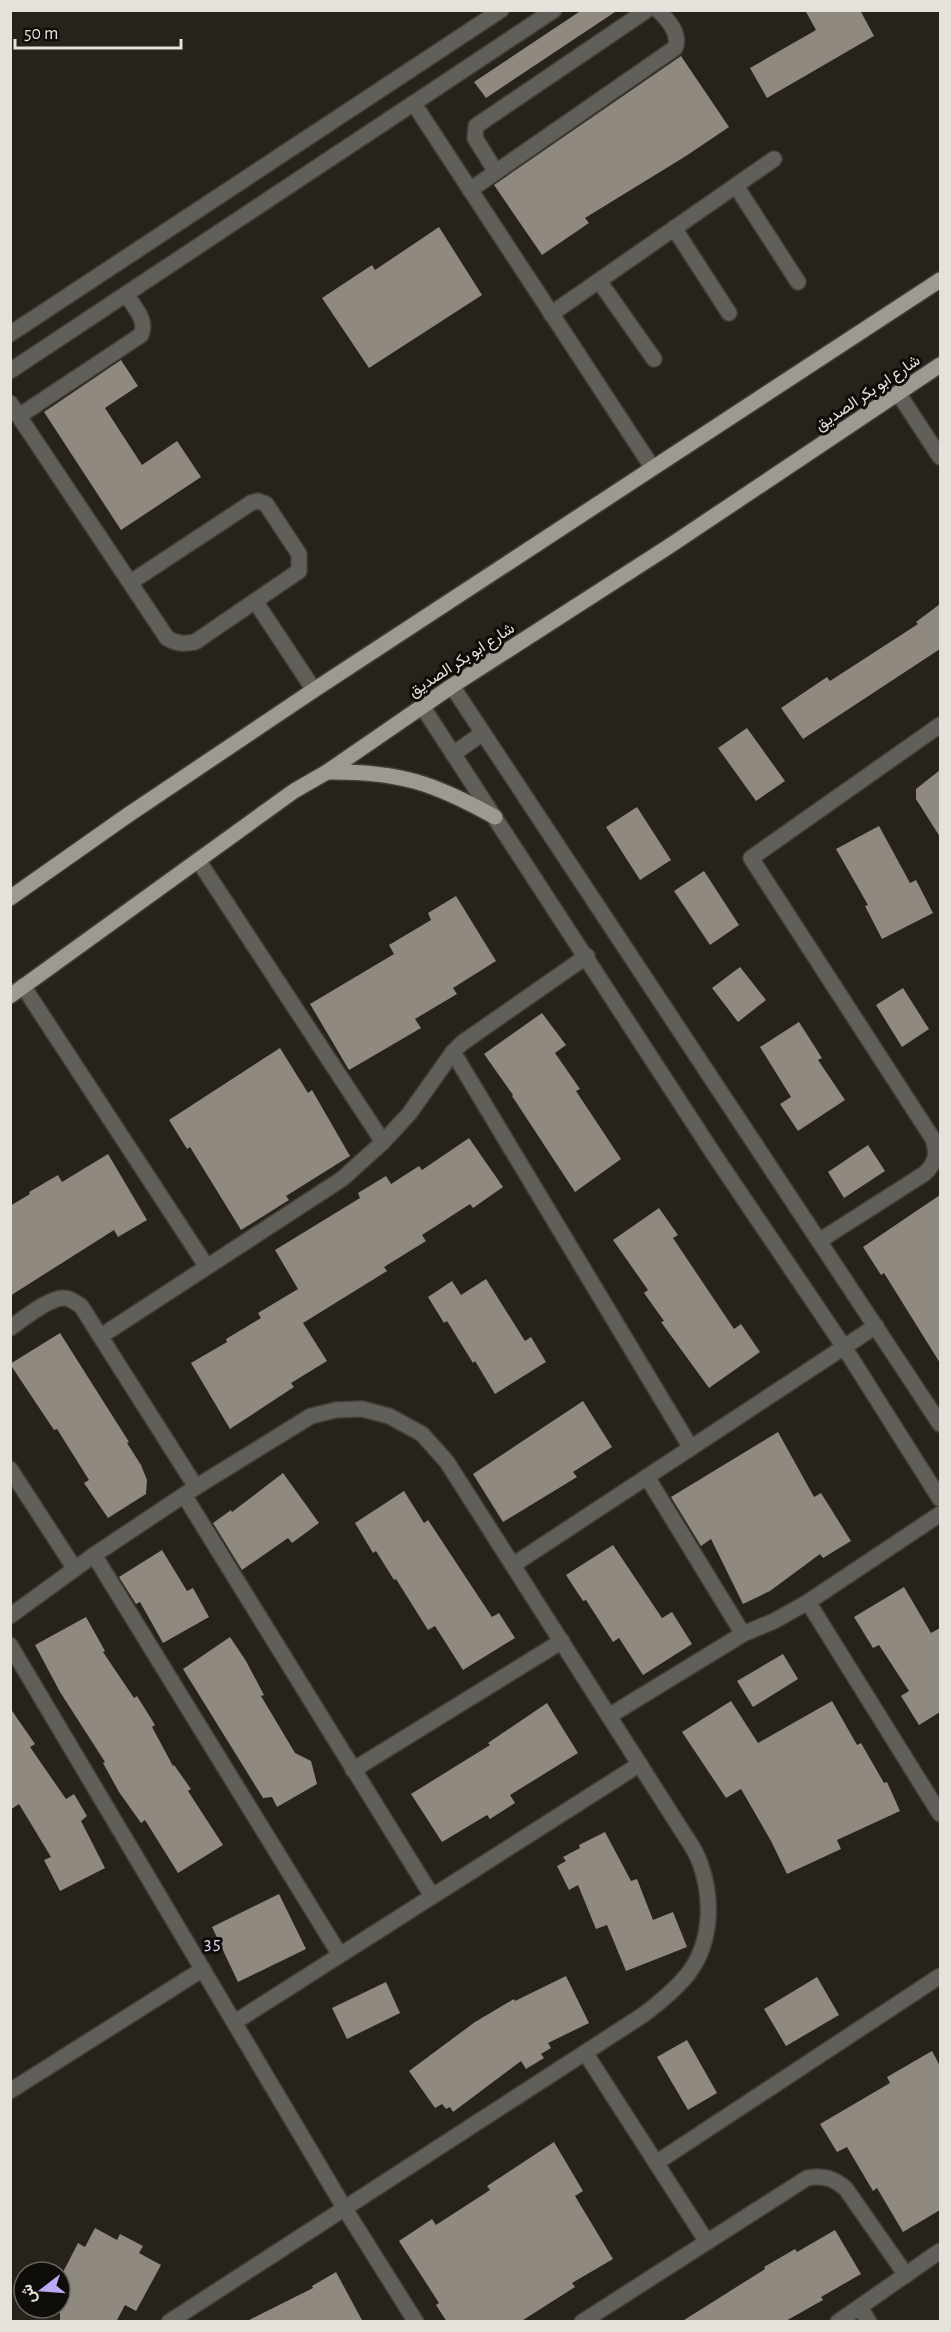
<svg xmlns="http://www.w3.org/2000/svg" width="951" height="2332" font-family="'Alegreya Sans',Vazirmatn,sans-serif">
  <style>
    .building { fill: #8f897f }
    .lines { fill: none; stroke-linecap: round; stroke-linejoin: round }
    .minor-casing { stroke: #423e36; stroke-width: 18 }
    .major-casing { stroke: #423e36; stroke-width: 18 }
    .minor { stroke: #615f5a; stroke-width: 15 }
    .major { stroke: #9e9a91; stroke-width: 15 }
    .labels { text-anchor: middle; stroke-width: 6; stroke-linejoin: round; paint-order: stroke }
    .street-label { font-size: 16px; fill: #e5e2dc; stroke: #0f0d09 }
    .neighbourhood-label { font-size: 18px; letter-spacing: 1.5px; fill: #e0daf8; stroke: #0f0d09 }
  </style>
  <rect width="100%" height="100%" fill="#27231b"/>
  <!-- building -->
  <g class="building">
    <path d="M 582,10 L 618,10 L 486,98 L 474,82 Z"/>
    <path d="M 805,10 L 860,10 L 874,36 L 767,98 L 750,68 L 816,30 Z"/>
    <path d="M 681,56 L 729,127 L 686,156 L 585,218 L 589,223 L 542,255 L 494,185 Z"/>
    <path d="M 439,227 L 482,295 L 369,368 L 322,298 L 372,265 L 375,270 Z"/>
    <path d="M 121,360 L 138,386 L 105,408 L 142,465 L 177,441 L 201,477 L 121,530 L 44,412 Z"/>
    <path d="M 940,604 L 940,649 L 803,739 L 781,708 L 827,677 L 830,681 L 918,624 L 916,622 Z"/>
    <path d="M 747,728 L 785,781 L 756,801 L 718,748 Z"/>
    <path d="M 940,770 L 940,837 L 916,799 L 916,789 Z"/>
    <path d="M 637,807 L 671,860 L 640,880 L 606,827 Z"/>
    <path d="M 879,826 L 910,883 L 916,880 L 933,913 L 882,939 L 865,906 L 868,905 L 836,849 Z"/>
    <path d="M 704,871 L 739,925 L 710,945 L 674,891 Z"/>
    <path d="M 456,896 L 496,961 L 453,988 L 457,994 L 415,1019 L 421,1028 L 349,1070 L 310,1004 L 394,954 L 389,945 L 431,920 L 428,913 Z"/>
    <path d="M 740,967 L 766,1000 L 738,1022 L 712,988 Z"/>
    <path d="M 903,988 L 929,1029 L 902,1047 L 876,1005 Z"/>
    <path d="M 542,1013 L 566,1045 L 555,1053 L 580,1089 L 576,1091 L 621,1159 L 575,1192 L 512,1096 L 513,1095 L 484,1054 Z"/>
    <path d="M 799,1022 L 822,1058 L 818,1060 L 845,1100 L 798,1131 L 780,1104 L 791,1097 L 760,1047 Z"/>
    <path d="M 280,1048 L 308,1093 L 312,1090 L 350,1156 L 286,1196 L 289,1200 L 241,1230 L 190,1147 L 187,1149 L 169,1120 Z"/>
    <path d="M 469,1138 L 503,1187 L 473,1208 L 470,1204 L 422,1235 L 426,1241 L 384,1267 L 387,1271 L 303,1323 L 327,1361 L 291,1383 L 294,1387 L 230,1429 L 191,1363 L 227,1342 L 226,1339 L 261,1318 L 258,1313 L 298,1289 L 275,1250 L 360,1198 L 358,1193 L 386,1176 L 391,1184 L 419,1166 L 422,1170 Z"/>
    <path d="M 868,1145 L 885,1171 L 844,1198 L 828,1172 Z"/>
    <path d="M 108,1154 L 147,1220 L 118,1237 L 114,1230 L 10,1296 L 10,1206 L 30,1194 L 29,1192 L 58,1175 L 62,1182 Z"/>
    <path d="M 940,1195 L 940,1363 L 884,1273 L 881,1275 L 863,1247 Z"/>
    <path d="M 659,1208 L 678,1235 L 673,1238 L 734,1329 L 741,1324 L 760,1352 L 709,1388 L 661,1322 L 664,1321 L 644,1293 L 648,1290 L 613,1240 Z"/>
    <path d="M 486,1279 L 525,1341 L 531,1337 L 546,1362 L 495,1394 L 475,1361 L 473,1363 L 447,1321 L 444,1323 L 428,1297 L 452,1281 L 461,1295 Z"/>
    <path d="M 60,1333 L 129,1442 L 127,1443 L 141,1465 L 147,1480 L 146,1494 L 108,1518 L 84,1483 L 89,1480 L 57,1429 L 54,1430 L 10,1364 Z"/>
    <path d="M 583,1401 L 612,1447 L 573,1472 L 577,1477 L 503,1522 L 473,1474 Z"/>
    <path d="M 778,1432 L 814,1497 L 821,1493 L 851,1541 L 823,1558 L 820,1554 L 770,1591 L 743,1604 L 711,1539 L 701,1546 L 671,1497 Z"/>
    <path d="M 283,1473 L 319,1523 L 292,1543 L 288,1538 L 242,1570 L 213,1523 L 231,1510 L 232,1512 Z"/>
    <path d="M 404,1491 L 424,1523 L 428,1520 L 492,1617 L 499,1613 L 515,1638 L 463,1670 L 435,1626 L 428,1630 L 396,1579 L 394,1580 L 376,1551 L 373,1553 L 355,1523 Z"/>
    <path d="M 613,1545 L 662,1618 L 672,1612 L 692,1644 L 643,1675 L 619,1638 L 613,1642 L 586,1600 L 583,1601 L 566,1575 Z"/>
    <path d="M 162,1550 L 187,1591 L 193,1588 L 209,1617 L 163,1643 L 140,1602 L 136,1604 L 119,1577 Z"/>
    <path d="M 904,1587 L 931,1633 L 940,1628 L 940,1712 L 919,1725 L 901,1696 L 909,1691 L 879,1645 L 873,1648 L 854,1617 Z"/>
    <path d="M 86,1617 L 105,1651 L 103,1652 L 134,1698 L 137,1696 L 155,1725 L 152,1727 L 173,1766 L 174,1765 L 191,1789 L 188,1791 L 223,1845 L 178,1873 L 145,1820 L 141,1823 L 119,1792 L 103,1763 L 105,1762 L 60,1692 L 35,1645 Z"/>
    <path d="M 230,1637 L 246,1661 L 264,1695 L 261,1696 L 295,1753 L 311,1761 L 317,1784 L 277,1807 L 272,1797 L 263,1798 L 183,1669 Z"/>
    <path d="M 783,1654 L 798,1679 L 753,1707 L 737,1681 Z"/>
    <path d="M 731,1701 L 758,1743 L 832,1701 L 857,1745 L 861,1743 L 884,1783 L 887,1782 L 900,1811 L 837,1840 L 841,1849 L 787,1874 L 771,1841 L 741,1789 L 726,1798 L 682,1732 Z"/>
    <path d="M 547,1703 L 578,1753 L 510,1795 L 515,1803 L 490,1819 L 487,1815 L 442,1842 L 411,1794 L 490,1745 L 488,1743 Z"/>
    <path d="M 10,1708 L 35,1744 L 30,1747 L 66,1799 L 74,1794 L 87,1816 L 81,1821 L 105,1868 L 60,1891 L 44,1860 L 51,1857 L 19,1804 L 10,1810 Z"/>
    <path d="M 605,1832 L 631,1881 L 637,1879 L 653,1920 L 673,1912 L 687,1947 L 626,1971 L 607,1925 L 596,1929 L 578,1885 L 569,1890 L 557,1866 L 566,1861 L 563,1857 L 580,1848 L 579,1845 Z"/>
    <path d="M 279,1894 L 306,1949 L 238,1982 L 212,1927 Z"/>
    <path d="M 566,1976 L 589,2023 L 548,2043 L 551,2048 L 541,2054 L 544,2058 L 526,2069 L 521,2061 L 453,2112 L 450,2107 L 446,2109 L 442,2104 L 435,2108 L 409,2071 L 475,2022 L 514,1999 L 515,2001 Z"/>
    <path d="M 817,1977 L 839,2015 L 786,2046 L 764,2009 Z"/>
    <path d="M 386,1982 L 400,2013 L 347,2039 L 332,2008 Z"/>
    <path d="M 687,2040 L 717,2093 L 688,2110 L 657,2057 Z"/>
    <path d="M 932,2051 L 940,2066 L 940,2210 L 903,2232 L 877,2188 L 873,2191 L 847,2147 L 837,2152 L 820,2124 L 890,2083 L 887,2077 Z"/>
    <path d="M 554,2142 L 583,2191 L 575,2196 L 613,2259 L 572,2283 L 575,2287 L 520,2322 L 447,2322 L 436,2305 L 439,2303 L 399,2241 L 432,2219 L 436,2225 L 490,2190 L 487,2186 Z"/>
    <path d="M 95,2228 L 117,2240 L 120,2234 L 143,2246 L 139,2253 L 161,2265 L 136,2311 L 125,2305 L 116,2322 L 60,2322 L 60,2278 L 78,2243 L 85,2247 Z"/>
    <path d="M 835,2230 L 861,2274 L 821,2297 L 823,2300 L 784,2322 L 681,2322 L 765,2269 L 764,2267 L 795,2249 L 797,2252 Z"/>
    <path d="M 336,2272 L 363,2322 L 245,2322 L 313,2288 L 312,2286 Z"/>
  </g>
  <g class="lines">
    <!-- minor casing -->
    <g class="minor-casing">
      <g id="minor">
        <path d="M 414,104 L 652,467"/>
        <path d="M 496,172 L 475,138 L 476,126 L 647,10"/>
        <path d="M 736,186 L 798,282"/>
        <path d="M 470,190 L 675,48 C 681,34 668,20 658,10"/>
        <path d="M 674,228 L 729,313"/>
        <path d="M 599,281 L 654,359"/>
        <path d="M 551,314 L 774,159"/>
        <path d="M 10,334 L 501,10"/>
        <path d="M 10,371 L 554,10"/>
        <path d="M 898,393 L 940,457"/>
        <path d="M 10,403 L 167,638 C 177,644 184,644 195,642 L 299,571 L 299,554 L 266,504 L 258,501 L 251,503 L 131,582"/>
        <path d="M 19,416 L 141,335 C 148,320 133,306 126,294"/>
        <path d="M 255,601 L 314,690"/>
        <path d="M 452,686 L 940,1424"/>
        <path d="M 422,706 L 715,1156 L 844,1347 L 940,1499"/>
        <path d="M 453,754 L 483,733"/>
        <path d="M 198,860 L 383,1142"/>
        <path d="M 23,986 L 207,1267"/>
        <path d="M 453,1052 L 691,1448"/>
        <path d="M 819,1241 L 924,1174 C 936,1163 938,1155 933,1139 L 751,858 L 940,725"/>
        <path d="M 10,1328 C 23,1319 50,1297 64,1298 C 71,1298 76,1303 81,1306 L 196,1487"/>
        <path d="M 101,1336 L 342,1179 L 383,1142 L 409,1114 L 453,1052 L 462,1043 L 587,956"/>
        <path d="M 10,1469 L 75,1569"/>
        <path d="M 647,1477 L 743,1634"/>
        <path d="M 184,1495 L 432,1896"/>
        <path d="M 94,1555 L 340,1955"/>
        <path d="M 513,1565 L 876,1326"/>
        <path d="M 808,1602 L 940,1814"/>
        <path d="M 10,1616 L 94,1555 L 196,1487 L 311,1416 L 336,1410 L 362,1409 L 389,1416 L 422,1434 L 447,1462 L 684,1834 C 690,1843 697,1853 700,1863 C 713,1898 712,1943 688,1974 C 675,1990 659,2003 643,2015 L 169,2322"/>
        <path d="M 10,1645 L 345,2209 L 416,2322"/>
        <path d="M 609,1716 L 743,1634 L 774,1621 L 808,1602 L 940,1514"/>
        <path d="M 353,1770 L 562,1641"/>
        <path d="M 235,2022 L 640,1764"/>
        <path d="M 586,2054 L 707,2242"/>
        <path d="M 10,2091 L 203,1969"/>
        <path d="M 656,2163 L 940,1976"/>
        <path d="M 860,2307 L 869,2322"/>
        <path d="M 582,2322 L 807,2178 C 823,2175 834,2178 846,2189 L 906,2275"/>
        <path d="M 838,2322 L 940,2251"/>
      </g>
    </g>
    <!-- major casing -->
    <g class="major-casing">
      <g id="major">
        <path d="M 327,772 C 399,771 434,783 495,817"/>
        <path d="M 10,898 L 128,815 L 314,690 L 940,280"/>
        <path d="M 10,996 L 294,791 L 327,772 L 452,686 L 668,547 L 940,365"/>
      </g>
    </g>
    <!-- minor -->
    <use href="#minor" class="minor"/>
    <!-- major -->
    <use href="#major" class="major"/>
  </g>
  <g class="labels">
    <!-- street labels -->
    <g class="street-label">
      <text transform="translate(867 392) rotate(-34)" y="6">شارع ابو بكر الصديق</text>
      <text transform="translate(461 659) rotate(-33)" y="6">شارع ابو بكر الصديق</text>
    </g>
    <!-- neighbourhood labels -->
    <g class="neighbourhood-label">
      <text x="213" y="1949">35</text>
    </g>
  </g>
  <!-- border -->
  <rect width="951" height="2332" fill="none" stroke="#e5e2dc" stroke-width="24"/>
  <!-- north arrow -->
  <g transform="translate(42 2290) rotate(253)"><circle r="28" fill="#0f0d09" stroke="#65625d" stroke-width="1.5"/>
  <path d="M0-4.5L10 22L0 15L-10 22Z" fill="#bcaaf6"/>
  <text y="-9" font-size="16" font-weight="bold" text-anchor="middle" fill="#e5e2dc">ش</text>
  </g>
  <!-- scale -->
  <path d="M15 39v9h166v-9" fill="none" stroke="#e5e2dc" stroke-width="3"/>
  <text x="24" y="39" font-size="18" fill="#e5e2dc" stroke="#0f0d09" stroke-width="4.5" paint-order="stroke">50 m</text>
</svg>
